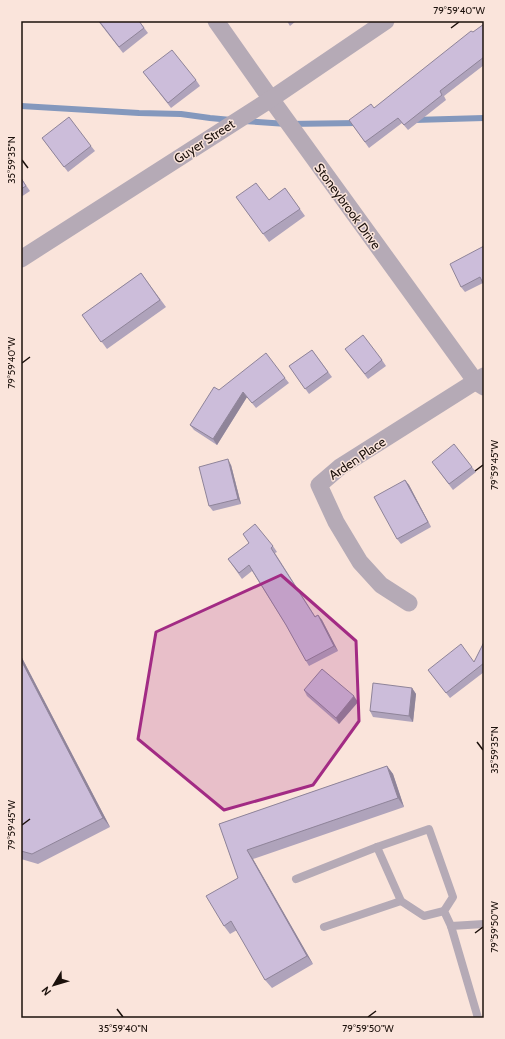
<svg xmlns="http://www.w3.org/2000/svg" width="505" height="1039" font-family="Cabin,sans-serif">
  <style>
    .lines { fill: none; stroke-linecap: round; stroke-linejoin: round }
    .stream { stroke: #8498bd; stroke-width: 6 }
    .service { stroke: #b5aab6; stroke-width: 8 }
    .minor { stroke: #b5aab6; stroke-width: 17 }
    .wall { fill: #afa3bb }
    .shaded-wall { fill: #8f8499 }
    .building { fill: #ccbdda; stroke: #8f8499 }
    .marked { fill: #a22b84; fill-opacity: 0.2; stroke: #a22b84; stroke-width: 3; stroke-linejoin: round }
    .ticks { fill: none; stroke: #1b100b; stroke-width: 1.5 }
    .labels { text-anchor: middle; stroke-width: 3; stroke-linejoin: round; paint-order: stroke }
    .street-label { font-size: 13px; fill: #1b100b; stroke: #fae4db }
    .neatline { fill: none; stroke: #1b100b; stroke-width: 1.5 }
    .ticks-label { font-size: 10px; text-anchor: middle; fill: #1b100b }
  </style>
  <rect width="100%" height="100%" fill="#fae4db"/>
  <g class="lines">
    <!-- stream -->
    <g class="stream">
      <path d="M 21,106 L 139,113 L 181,114 L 210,118 L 231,120"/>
      <path d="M 414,120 L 484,118"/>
      <path d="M 244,121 L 287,124 L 359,123"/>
    </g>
    <!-- service -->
    <g class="service">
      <path d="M 377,847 L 401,901 L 424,916 L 444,911"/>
      <path d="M 296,879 L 377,847 L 429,829 L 453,897 L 444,911 L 451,926 L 478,1018"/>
      <path d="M 451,926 L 484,924"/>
      <path d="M 324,927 L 401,901"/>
    </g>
    <!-- minor -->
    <g class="minor">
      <path d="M 216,21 L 271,99 L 476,382 L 484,387"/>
      <path d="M 21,259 L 271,99 L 386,21"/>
      <path d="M 409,603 L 381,585 L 360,562 L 336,522 L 319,485 L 340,467 L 484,376"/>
    </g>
  </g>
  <!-- wall -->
  <g class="wall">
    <path d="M 98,21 L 139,21 L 148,33 L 123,53 Z"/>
    <path d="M 287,21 L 296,21 L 290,26 Z"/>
    <path d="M 484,24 L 484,65 L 444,96 L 446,100 L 408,130 L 402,123 L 369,148 L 349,120 L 374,108 Z"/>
    <path d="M 143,72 L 196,80 L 200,86 L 171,108 Z"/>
    <path d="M 42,138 L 91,146 L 95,151 L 68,172 Z"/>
    <path d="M 21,178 L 30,191 L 21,197 Z"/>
    <path d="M 285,188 L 305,216 L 269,242 L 236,197 L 269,200 Z"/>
    <path d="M 484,246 L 483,283 L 465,292 L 461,287 Z"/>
    <path d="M 141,273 L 166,307 L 107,349 L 82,315 Z"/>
    <path d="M 345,349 L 382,360 L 386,366 L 368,379 Z"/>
    <path d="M 312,350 L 332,377 L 309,394 L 289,366 Z"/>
    <path d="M 285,378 L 289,383 L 256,408 L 247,397 L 217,445 L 194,430 L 190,425 L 219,390 Z"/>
    <path d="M 432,462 L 472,467 L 476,472 L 453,490 Z"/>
    <path d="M 231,465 L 241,504 L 213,511 L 209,506 Z"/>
    <path d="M 405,480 L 409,485 L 431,527 L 401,544 L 397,539 Z"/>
    <path d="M 243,534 L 273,546 L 277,552 L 275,553 L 315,616 L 318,615 L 322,620 L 338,651 L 309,666 L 306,661 L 286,625 L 252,571 L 242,579 L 228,559 L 249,543 Z"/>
    <path d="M 484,642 L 484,672 L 450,698 L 428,670 L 474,662 Z"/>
    <path d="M 21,656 L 110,827 L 38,864 L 21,859 Z"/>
    <path d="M 412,688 L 416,694 L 413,722 L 373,717 L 370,711 Z"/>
    <path d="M 304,690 L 358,702 L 339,724 L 307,696 Z"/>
    <path d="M 387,766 L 393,774 L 404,807 L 253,859 L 313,964 L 272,988 L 265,980 L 237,930 L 230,934 L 224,926 L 238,878 L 219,824 Z"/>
  </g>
  <!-- shaded-wall -->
  <g class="shaded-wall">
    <path d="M 243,392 L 247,397 L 217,445 L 213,439 Z"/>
    <path d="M 228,459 L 231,465 L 241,504 L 238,499 Z"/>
    <path d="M 405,480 L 409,485 L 431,527 L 428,522 Z"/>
    <path d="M 318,615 L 322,620 L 338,651 L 334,646 Z"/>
    <path d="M 21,656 L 110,827 L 103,818 L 21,660 Z"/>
    <path d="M 412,688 L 416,694 L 413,722 L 409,716 Z"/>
    <path d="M 354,696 L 358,702 L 339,724 L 336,718 Z"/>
    <path d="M 387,766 L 393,774 L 404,807 L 398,798 Z"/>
    <path d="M 247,850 L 253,859 L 313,964 L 307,956 Z"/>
  </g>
  <!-- building -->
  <g class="building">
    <path d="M 99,21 L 139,21 L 144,28 L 119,47 Z"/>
    <path d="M 484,24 L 484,57 L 440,91 L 442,95 L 404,125 L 398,118 L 365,142 L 349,120 L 371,104 L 374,108 L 471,31 L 473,32 Z"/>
    <path d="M 172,50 L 196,80 L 168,103 L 143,72 Z"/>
    <path d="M 69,117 L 91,146 L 64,167 L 42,138 Z"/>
    <path d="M 21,178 L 26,186 L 21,189 Z"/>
    <path d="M 256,183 L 269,200 L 285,188 L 300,209 L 263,234 L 236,197 Z"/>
    <path d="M 484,246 L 484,285 L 480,277 L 461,287 L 450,264 Z"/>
    <path d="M 141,273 L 160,300 L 101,342 L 82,315 Z"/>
    <path d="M 363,335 L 382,360 L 365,374 L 345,349 Z"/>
    <path d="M 312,350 L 328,372 L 305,389 L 289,366 Z"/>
    <path d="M 266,353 L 285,378 L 252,403 L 243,392 L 213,439 L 190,425 L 214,387 L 219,390 Z"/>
    <path d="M 454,444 L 472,467 L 449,484 L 432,462 Z"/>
    <path d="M 228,459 L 238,499 L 209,506 L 199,467 Z"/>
    <path d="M 405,480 L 428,522 L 397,539 L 374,497 Z"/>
    <path d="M 255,524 L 273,546 L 271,548 L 315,617 L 318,615 L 334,646 L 306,661 L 286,625 L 249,565 L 239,573 L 228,559 L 249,543 L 243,534 Z"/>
    <path d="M 484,642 L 484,663 L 446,693 L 428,670 L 461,644 L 474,662 Z"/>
    <path d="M 21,660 L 103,818 L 32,854 L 21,851 Z"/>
    <path d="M 322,669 L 354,696 L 336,718 L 304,690 Z"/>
    <path d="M 373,683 L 412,688 L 409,716 L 370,711 Z"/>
    <path d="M 387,766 L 398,798 L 247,850 L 307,956 L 265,980 L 231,921 L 224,926 L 206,896 L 238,878 L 219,824 Z"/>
  </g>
  <!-- marked area -->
  <path class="marked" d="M 281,575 L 356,641 L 359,721 L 313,785 L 224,810 L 138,739 L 156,632 Z"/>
  <!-- ticks -->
  <path class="ticks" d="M 451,28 L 459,22M 22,160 L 28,168M 22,363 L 30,357M 475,471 L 483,465M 477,742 L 483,750M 22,825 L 30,819M 475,933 L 483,927M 117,1009 L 123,1017M 368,1017 L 376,1011"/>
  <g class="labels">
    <!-- street labels -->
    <g class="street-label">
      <text transform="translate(204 141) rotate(-33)" y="5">Guyer Street</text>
      <text transform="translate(348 206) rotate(54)" y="5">Stoneybrook Drive</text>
      <text transform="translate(357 458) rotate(-34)" y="5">Arden Place</text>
    </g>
  </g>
  <!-- border -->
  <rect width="505" height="1039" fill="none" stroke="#fae4db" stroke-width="44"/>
  <!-- north arrow -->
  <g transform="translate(54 985) rotate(232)" stroke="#fae4db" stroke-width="3" paint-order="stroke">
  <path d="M0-3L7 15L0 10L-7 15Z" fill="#1b100b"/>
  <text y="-6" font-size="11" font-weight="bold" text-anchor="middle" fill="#1b100b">N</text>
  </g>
  <rect x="22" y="22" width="461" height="995" class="neatline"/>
  <g class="ticks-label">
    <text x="459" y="14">79°59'40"W</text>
    <text transform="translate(11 160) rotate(-90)" y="4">35°59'35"N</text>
    <text transform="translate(11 363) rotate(-90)" y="4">79°59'40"W</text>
    <text transform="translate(494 465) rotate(-90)" y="4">79°59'45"W</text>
    <text transform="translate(494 750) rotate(-90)" y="4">35°59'35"N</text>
    <text transform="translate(11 825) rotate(-90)" y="4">79°59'45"W</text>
    <text transform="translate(494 927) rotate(-90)" y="4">79°59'50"W</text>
    <text x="123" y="1032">35°59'40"N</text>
    <text x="368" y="1032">79°59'50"W</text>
  </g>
</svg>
